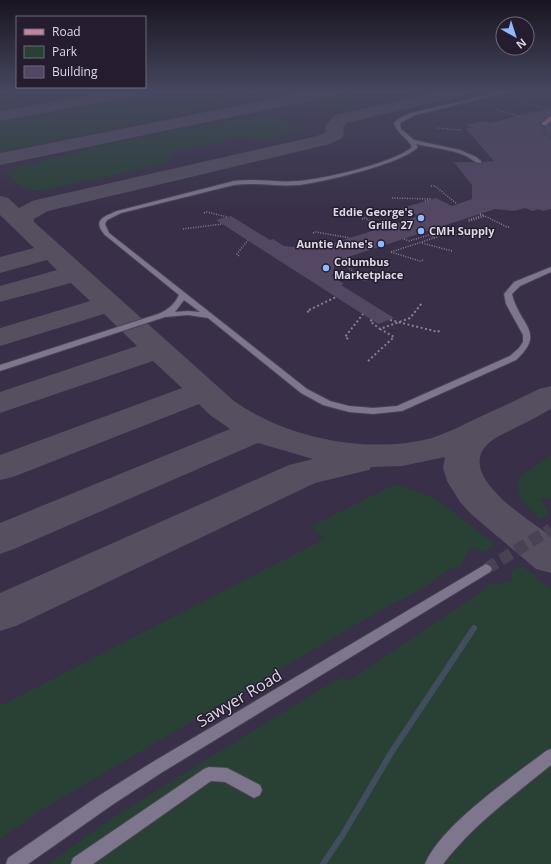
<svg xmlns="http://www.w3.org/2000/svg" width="551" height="864" font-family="'Open Sans',sans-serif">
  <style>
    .built { fill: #392f48 }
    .green { fill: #284134 }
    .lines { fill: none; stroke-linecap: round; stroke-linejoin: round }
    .stream { stroke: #424d5e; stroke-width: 6 }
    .taxiway { fill: #554f60; fill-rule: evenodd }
    .building { fill: #534764 }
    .minor-tunnel { stroke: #484254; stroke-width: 12; stroke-dasharray: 12 5.5; stroke-linecap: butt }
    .major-tunnel { stroke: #484254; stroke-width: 5; stroke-dasharray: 5 2.5; stroke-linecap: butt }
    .minor-casing { stroke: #4a4354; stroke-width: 2 }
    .major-casing { stroke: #4a4354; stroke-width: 2 }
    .path-far1 { stroke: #868190; stroke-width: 1.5; stroke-dasharray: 1 1.5; stroke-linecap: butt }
    .path { stroke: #868190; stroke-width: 2; stroke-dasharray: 2 2.5; stroke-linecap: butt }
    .minor { fill: #7e768c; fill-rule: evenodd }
    .major { fill: #c6839f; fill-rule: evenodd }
    .path-bridge { stroke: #868190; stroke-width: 2; stroke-dasharray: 2 2.5; stroke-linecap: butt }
    .poi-dot { fill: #8eb9fc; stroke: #251d2f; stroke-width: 1.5 }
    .labels { text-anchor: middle; stroke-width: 3; stroke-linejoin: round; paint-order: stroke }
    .far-poi-label { font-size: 11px; font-weight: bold; fill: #dcd8e4; stroke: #251d2f; text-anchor: end }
    .near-street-label { font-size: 16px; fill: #dcd8e4; stroke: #251d2f }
  </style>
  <rect width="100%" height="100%" fill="#2e273a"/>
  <!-- built -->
  <rect class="built" x="0" y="91" width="551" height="773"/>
  <!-- green -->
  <g class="green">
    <path d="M 3,91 L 106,91 L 0,107 L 0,92 Z"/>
    <path d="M 179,91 L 215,91 L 233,100 L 227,103 L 159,120 L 0,152 L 0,122 L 129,98 Z"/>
    <path d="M 368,91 L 433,91 L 341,108 L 329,108 L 320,105 L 326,102 Z"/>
    <path d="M 266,116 L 280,119 L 306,131 L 262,142 L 239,137 L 174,152 L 165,164 L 39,191 L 23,188 L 7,174 L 11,170 L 21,167 L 100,146 L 185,128 Z"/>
    <path d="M 551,455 L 551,499 L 540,498 L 550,514 L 540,519 C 528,509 508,489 523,474 Z"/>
    <path d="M 396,484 L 428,495 L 442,503 L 496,545 L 485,552 L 472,548 L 467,554 L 459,569 L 450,568 L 427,586 L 369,617 L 40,811 L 0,839 L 0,706 L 324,539 L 312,526 Z"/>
    <path d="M 521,565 L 551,589 L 551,864 L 48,864 L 112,818 L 329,684 L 343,677 L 348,681 L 484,590 L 485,585 L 511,582 L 512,577 L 510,572 Z"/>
  </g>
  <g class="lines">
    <!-- stream -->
    <path class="stream" d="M 323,864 L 342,836 L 391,753 L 474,628"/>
    <!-- taxiway -->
    <g class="taxiway">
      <path d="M 112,91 L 145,91 L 143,94 L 137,96 L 0,121 L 0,111 Z"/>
      <path d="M 311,91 L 342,91 L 340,94 L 334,96 L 0,165 L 0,153 Z"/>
      <path d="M 442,91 L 470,91 L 468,94 L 347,123 L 343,127 L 344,134 L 342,138 L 330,144 L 48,211 L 34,219 L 34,222 L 234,401 C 286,438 369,455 432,438 C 446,433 460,427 473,420 C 495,410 517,400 539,389 L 551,386 L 551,409 C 538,416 526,423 513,429 C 507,432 500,435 494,439 C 447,471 528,519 551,536 L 551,573 L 536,569 L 471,514 L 460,502 L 447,481 L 443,468 L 445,457 L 402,466 L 371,467 L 369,470 L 315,483 L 16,626 L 0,631 L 0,593 L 289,465 L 313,459 L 258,443 L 14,549 L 0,554 L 0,523 L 230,429 L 210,415 L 199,404 L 13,477 L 0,480 L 0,455 L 182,388 L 153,361 L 0,413 L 0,392 L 137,346 L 104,314 L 0,346 L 0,328 L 90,301 L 71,283 L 0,302 L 0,286 L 57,270 L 47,260 L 0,273 L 0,257 L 34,248 L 0,215 L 0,196 L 8,198 L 19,208 L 32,201 L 40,199 L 317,136 L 326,132 L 325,126 L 335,115 Z"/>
    </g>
  </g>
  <!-- building -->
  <path class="building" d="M 551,107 L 551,115 L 540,123 L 541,126 L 546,126 L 551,123 L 551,209 L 543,211 L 538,209 L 533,211 L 525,208 L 514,211 L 495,209 L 336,261 L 332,276 L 344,284 L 341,285 L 394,318 L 378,324 L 216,220 L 231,216 L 270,240 L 273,239 L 284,246 L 315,249 L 419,216 L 402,208 L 436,198 L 452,206 L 472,199 L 472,185 L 454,162 L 472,162 L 481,164 L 482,162 L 494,161 L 466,129 L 472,127 L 466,125 L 483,121 L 490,123 Z"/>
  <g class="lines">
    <!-- minor-tunnel -->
    <path class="minor-tunnel" d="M 486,569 L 551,529"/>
    <!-- major-tunnel -->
    <path class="major-tunnel" d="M 544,124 L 543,131 L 551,137"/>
    <!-- minor casing -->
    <g class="minor-casing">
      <g id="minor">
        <path d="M 505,91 L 512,91 L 415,115 L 400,123 L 401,129 L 414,140 L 460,150 L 476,157 L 481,161 L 481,163 C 475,164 470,157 464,155 C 449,149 432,148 416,144 L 418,147 C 402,164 323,182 299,185 C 277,187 256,182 234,185 L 121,213 L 107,220 L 105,224 L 109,233 L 307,389 L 330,401 L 349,406 L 373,408 L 397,406 L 510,356 L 519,348 L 523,342 L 523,335 L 506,304 L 504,294 L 514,282 L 551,267 L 551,272 L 520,286 L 512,294 C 519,325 547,332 516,360 L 402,411 L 373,414 L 349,412 L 323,405 L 301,393 L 208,318 L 188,315 L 165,317 L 0,371 L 0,365 L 158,314 C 168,310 174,305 179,295 L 105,235 C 92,220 103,217 117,211 L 234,181 C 256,178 277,183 298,181 C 324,179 394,163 412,147 C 407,137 397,134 394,123 L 398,119 L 411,113 ZM 184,300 L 200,312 L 188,311 L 175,312 Z"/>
        <path d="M 486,564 L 490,566 L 492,569 L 490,572 L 161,773 L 112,805 L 28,864 L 6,864 L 8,858 L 100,795 L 151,763 Z"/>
        <path d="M 551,749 L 551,765 C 513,796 473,825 443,864 L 425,864 C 441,825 512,777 546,751 Z"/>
        <path d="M 209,767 L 227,768 L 260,785 L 262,790 L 260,795 L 254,798 L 225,782 L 211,781 L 93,864 L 71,864 L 73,858 L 204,769 Z"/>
      </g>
    </g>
    <!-- major casing -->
    <g class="major-casing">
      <path id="major" d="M 551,116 L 551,121 L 546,125 L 542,125 L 542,123 Z"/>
    </g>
    <!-- path-far1 -->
    <g class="path-far1">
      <path d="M 524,103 L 546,108"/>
      <path d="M 498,110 L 518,116"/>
      <path d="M 437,128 L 461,130"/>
      <path d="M 431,186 L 435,186 L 457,204"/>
      <path d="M 392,198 L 430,199 L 425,201"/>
      <path d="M 204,213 L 207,212 L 227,217"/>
      <path d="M 480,214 L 483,215 L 468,220 L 470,221 L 485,216 L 507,227 L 510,227"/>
      <path d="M 362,219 L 365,218 L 382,228"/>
      <path d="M 183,229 L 222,224"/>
      <path d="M 313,233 L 316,232 L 350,238"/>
      <path d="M 404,239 L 409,241 L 429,235 L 435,238"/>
      <path d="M 422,243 L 452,251"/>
      <path d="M 391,252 L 446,234 L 483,237"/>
      <path d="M 391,252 L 420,261 L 423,260"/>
      <path d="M 239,256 L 237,254 L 248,240"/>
      <path d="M 348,257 L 350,258 L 340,260 L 363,280 L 368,280"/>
    </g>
    <!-- path -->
    <g class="path">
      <path d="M 309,312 L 307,311 L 336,297"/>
      <path d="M 372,320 L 370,321 L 380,329 L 410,318 L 422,303"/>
      <path d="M 348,339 L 345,337 L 363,314"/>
      <path d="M 368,361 L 394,337 L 380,329"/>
    </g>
    <!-- minor -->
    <use href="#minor" class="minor"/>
    <!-- major -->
    <use href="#major" class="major"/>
    <!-- path-bridge -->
    <path class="path-bridge" d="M 390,320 L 438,332 L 440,330"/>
  </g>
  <!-- sky -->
  <linearGradient id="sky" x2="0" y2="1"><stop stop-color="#191520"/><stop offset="0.43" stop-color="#464760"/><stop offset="1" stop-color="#464760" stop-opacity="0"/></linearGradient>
  <rect width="551" height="212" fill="url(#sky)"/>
  <!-- markers -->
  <g class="poi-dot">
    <circle cx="421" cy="218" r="4"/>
    <circle cx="421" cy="231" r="4"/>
    <circle cx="381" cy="244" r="4"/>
    <circle cx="326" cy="268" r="4"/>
  </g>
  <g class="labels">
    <!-- far-poi labels -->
    <g class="far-poi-label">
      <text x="413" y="216">Eddie George's<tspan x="413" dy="13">Grille 27</tspan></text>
      <text x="429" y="235" text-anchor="start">CMH Supply</text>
      <text x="373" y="248">Auntie Anne's</text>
      <text x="334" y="266" text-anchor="start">Columbus<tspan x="334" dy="13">Marketplace</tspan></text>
    </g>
    <!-- near-street labels -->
    <g class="near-street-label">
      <text transform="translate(239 698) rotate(-31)" y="6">Sawyer Road</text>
    </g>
  </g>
  <!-- legend -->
  <rect x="16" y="16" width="130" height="72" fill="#251d2f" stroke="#6e6877"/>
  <rect x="24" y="29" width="20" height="6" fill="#c6839f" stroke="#6e6877"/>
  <text x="52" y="36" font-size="12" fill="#dcd8e4">Road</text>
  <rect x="24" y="46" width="20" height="12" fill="#284134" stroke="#6e6877"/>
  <text x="52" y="56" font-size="12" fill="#dcd8e4">Park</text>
  <rect x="24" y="66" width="20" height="12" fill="#534764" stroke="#6e6877"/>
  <text x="52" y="76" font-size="12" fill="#dcd8e4">Building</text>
  <!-- north arrow -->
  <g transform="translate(515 36) rotate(141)"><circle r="19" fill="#251d2f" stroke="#6e6877"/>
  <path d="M0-3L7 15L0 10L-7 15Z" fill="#8eb9fc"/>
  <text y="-6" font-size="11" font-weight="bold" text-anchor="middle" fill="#dcd8e4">N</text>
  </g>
</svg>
